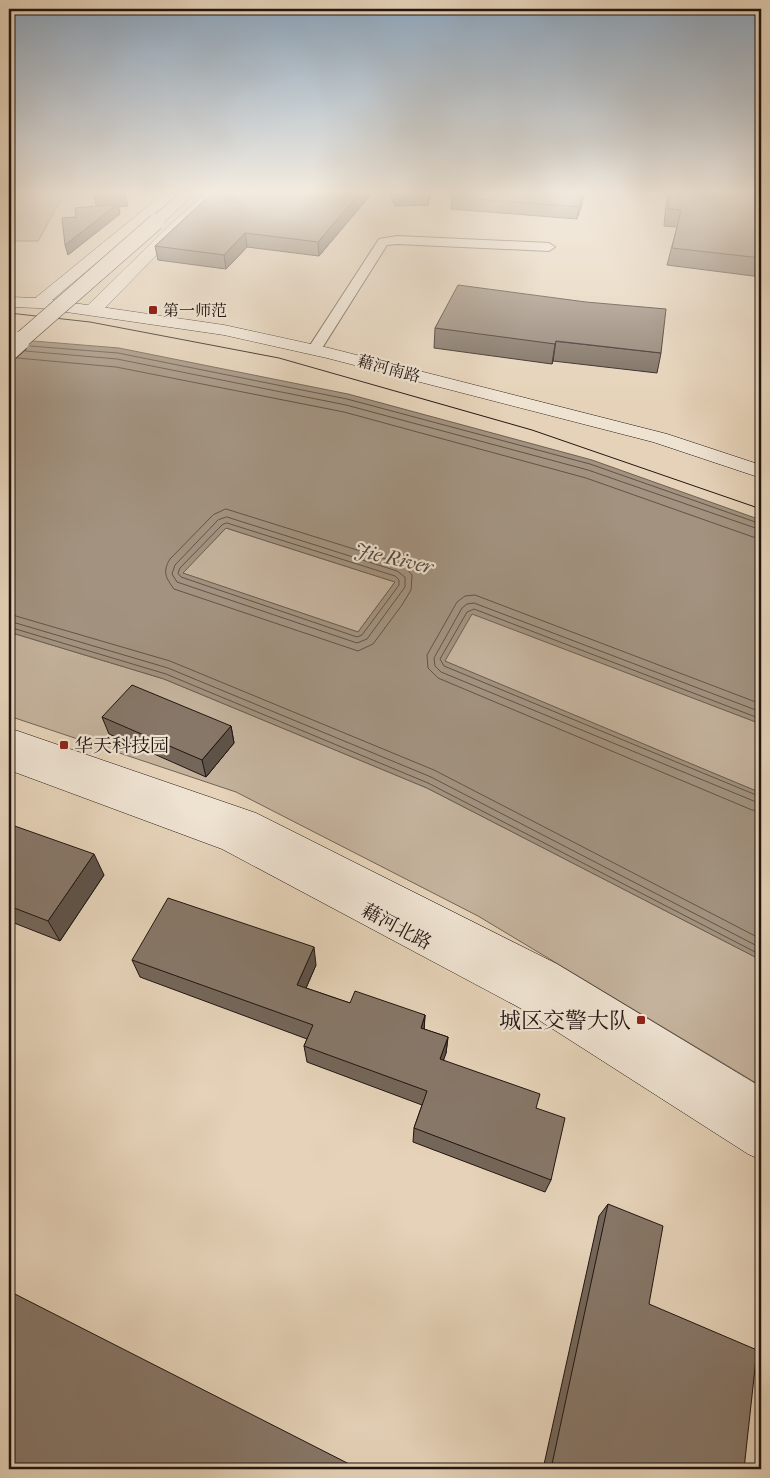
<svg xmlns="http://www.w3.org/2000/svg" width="770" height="1478" font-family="'IM FELL French Canon','Noto Serif SC',serif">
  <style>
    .green { fill: #c4b29c; stroke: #726456 }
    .water { fill: #a2927f; stroke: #6e6053; fill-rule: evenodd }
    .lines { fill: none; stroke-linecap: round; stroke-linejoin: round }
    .shore { stroke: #625448; stroke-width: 1 }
    .minor-casing { stroke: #52443b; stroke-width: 2 }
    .tertiary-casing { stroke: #52443b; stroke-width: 1 }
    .secondary-casing { stroke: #211511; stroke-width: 1 }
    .minor { fill: #eee2d1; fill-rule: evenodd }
    .tertiary { fill: #eee2d1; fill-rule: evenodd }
    .secondary { fill: #eee2d1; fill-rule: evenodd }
    .tram { stroke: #211511; stroke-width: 1 }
    .secondary-bridge-far1-casing { stroke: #211511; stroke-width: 17; stroke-linecap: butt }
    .secondary-bridge-casing { stroke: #211511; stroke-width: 21; stroke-linecap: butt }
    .secondary-bridge-far1 { stroke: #eee2d1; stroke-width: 16 }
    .secondary-bridge { stroke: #eee2d1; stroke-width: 19 }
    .wall { fill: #746659; stroke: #211511 }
    .shaded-wall { fill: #5e5349; stroke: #211511 }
    .building { fill: #877768; stroke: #211511 }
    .poi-dot { fill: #8f2418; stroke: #eee2d1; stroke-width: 2 }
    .labels { text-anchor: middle; stroke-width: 4.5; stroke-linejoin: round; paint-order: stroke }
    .far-poi-label { font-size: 16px; fill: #211511; stroke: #eee2d1; text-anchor: start }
    .far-street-label { font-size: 16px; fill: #211511; stroke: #eee2d1 }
    .poi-label { font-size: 19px; fill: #211511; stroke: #eee2d1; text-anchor: start }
    .street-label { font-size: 19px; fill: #211511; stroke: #eee2d1 }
    .water-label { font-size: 20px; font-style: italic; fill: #55473d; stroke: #eee2d1 }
    .near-poi-label { font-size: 22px; fill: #211511; stroke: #eee2d1; text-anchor: end }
  </style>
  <rect width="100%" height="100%" fill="#e5d2b8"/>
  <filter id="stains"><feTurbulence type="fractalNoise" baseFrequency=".004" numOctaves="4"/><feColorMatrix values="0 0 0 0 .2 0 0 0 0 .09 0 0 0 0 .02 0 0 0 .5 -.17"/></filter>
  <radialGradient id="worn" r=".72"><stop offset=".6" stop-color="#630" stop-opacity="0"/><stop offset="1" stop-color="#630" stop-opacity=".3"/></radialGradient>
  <!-- green -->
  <g class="green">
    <path d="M 9,194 L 64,194 L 38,241 L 9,241 Z"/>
    <path d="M 226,528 L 395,582 L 358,632 L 182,573 Z"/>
    <path d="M 472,613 L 761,724 L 761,793 L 444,661 Z"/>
    <path d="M 9,632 L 164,679 L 427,788 L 761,960 L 761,1086 L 478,916 L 236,792 L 9,716 Z"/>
  </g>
  <!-- water -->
  <path class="water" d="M 9,339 L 119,348 L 348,394 L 592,460 L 761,520 L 761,724 L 472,614 L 445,661 L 761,793 L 761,960 L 427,788 L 164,679 L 9,632 ZM 226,528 L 395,582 L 358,632 L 183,573 Z"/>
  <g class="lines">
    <!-- shore -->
    <g class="shore">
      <path d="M 30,346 L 118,353 L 347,399 L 590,464 L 761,524"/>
      <path d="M 25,351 L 117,359 L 346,405 L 588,470 L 761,530"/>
      <path d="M 17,358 L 116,367 L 344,412 L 586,478 L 753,537 L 761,538"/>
      <path d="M 226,509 L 402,564 L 412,575 L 411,590 L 402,605 L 373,644 L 358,651 L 174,589 C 166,578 162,572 170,559 L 213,515 Z"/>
      <path d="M 227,517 L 397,571 L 405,577 L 405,587 L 367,639 L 357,643 L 177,582 L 172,574 L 175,565 L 218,520 Z"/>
      <path d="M 227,523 L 395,576 L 399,580 L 399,585 L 362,635 L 357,637 L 181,577 L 178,573 L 180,568 L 222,525 Z"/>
      <path d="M 9,614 L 170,661 L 434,770 L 761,939"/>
      <path d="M 9,621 L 168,668 L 431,777 L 761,948"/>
      <path d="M 9,627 L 166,674 L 428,783 L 761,955"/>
      <path d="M 761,704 L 475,595 L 465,596 L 457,602 L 427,655 L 428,668 L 438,678 L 752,810 L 761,811"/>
      <path d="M 761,712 L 474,603 L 467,604 L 462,608 L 434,658 L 435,666 L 441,672 L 761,804"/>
      <path d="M 761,719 L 474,609 L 467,612 L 440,659 L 444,666 L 761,797"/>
    </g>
    <!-- minor casing -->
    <g class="minor-casing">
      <path id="minor" d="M 397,236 L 549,243 L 555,247 L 549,251 L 397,244 L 387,245 L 319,353 L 309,353 L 307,350 L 379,239 Z"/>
    </g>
    <!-- tertiary casing -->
    <g class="tertiary-casing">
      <g id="tertiary">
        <path d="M 163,194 L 178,194 L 45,306 L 33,306 L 31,303 L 33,300 Z"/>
        <path d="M 205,194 L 220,194 L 182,229 L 99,314 L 87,314 L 85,310 L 87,306 L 172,223 Z"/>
      </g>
    </g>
    <!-- secondary casing -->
    <g class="secondary-casing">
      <g id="secondary">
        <path d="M 179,194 L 194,194 L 161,225 L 151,225 L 149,222 L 151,219 Z"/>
        <path d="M 9,297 L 39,298 L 224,325 L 329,348 L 667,434 L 761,465 L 761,478 L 653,442 L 327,358 L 224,335 L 39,308 L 9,307 Z"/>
        <path d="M 9,728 L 256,813 L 557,964 L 761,1087 L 761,1160 L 748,1154 L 520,1008 L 222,849 L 9,770 Z"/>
      </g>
    </g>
    <!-- minor -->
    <use href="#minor" class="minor"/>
    <!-- tertiary -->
    <use href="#tertiary" class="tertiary"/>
    <!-- secondary -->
    <use href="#secondary" class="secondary"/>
    <!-- tram -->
    <path class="tram" d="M 9,313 L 90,322 L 279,358 L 532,430 L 761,509"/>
    <!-- secondary-bridge-far1 casing -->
    <g class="secondary-bridge-far1-casing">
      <path id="secondary-bridge-far1" d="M 19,342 L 156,222"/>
    </g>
    <!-- secondary-bridge casing -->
    <g class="secondary-bridge-casing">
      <path id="secondary-bridge" d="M 9,351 L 20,341"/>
    </g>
    <!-- secondary-bridge-far1 -->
    <use href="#secondary-bridge-far1" class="secondary-bridge-far1"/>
    <!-- secondary-bridge -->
    <use href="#secondary-bridge" class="secondary-bridge"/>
  </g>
  <!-- wall -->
  <g class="wall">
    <path d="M 371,194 L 319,256 L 247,247 L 226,269 L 158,260 L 155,246 Z"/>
    <path d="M 390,194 L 430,194 L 428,205 L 395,206 Z"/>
    <path d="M 452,194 L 585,194 L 577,219 L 451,209 Z"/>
    <path d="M 667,194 L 761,194 L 761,277 L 667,265 L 677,227 L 664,226 Z"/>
    <path d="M 435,328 L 661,353 L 657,373 L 553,361 L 552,364 L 434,348 Z"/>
    <path d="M 102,717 L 231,726 L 234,743 L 206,777 L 109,734 Z"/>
    <path d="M 9,824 L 104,875 L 60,941 L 9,921 Z"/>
    <path d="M 132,960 L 316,965 L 306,988 L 350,1003 L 425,1015 L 424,1029 L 448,1037 L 446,1053 L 443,1060 L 536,1108 L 551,1180 L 545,1192 L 413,1142 L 414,1128 L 422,1105 L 307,1062 L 304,1046 L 307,1039 L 140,977 Z"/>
    <path d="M 608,1204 L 649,1304 L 744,1469 L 543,1469 L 599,1216 Z"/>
  </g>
  <!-- shaded-wall -->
  <g class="shaded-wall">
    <path d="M 359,194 L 371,194 L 319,256 L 318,242 Z"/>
    <path d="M 428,194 L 430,194 L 428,205 Z"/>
    <path d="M 583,194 L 585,194 L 577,219 L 579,207 Z"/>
    <path d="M 126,196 L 128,206 L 119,207 L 120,214 L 68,255 L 65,245 L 97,210 L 95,199 Z"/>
    <path d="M 245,233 L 247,247 L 226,269 L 224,255 Z"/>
    <path d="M 556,341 L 553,361 L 552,364 L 555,344 Z"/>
    <path d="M 231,726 L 234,743 L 206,777 L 202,760 Z"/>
    <path d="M 94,854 L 104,875 L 60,941 L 48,921 Z"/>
    <path d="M 314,947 L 316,965 L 300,1002 L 297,985 Z"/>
    <path d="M 425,1015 L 424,1032 L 421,1028 Z"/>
    <path d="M 448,1037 L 446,1053 L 439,1074 L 440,1059 Z"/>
  </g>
  <!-- building -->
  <g class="building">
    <path d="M 93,194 L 125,194 L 126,196 L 95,199 Z"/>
    <path d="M 211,194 L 359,194 L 318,242 L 245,233 L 224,255 L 155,246 Z"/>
    <path d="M 452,194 L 583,194 L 579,207 L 452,197 Z"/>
    <path d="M 669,194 L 760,194 L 761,197 L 761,258 L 672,248 L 681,210 L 668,209 Z"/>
    <path d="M 118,204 L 65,245 L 62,218 L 76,217 L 75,208 Z"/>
    <path d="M 458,285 L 586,302 L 666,309 L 661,353 L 556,341 L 555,344 L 435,328 Z"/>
    <path d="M 132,685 L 231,726 L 202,760 L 102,717 Z"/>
    <path d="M 9,824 L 94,854 L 48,921 L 9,906 Z"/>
    <path d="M 168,898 L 314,947 L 297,985 L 350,1003 L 355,991 L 425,1015 L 421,1028 L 448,1037 L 440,1059 L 540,1094 L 536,1108 L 565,1118 L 551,1180 L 414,1128 L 427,1091 L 304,1046 L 313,1025 L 132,960 Z"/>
    <path d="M 608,1204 L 663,1226 L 649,1304 L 757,1350 L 744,1469 L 551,1469 Z"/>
    <path d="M 9,1291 L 359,1469 L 9,1469 Z"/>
  </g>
  <!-- sky -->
  <linearGradient id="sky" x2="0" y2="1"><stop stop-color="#8ca6be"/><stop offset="0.48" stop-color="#f3ebdf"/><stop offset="1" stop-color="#f3ebdf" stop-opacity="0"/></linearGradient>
  <rect width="770" height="401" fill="url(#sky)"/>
  <!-- markers -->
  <g class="poi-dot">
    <rect x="148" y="305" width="10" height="10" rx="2.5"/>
    <rect x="59" y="740" width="10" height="10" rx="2.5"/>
    <rect x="636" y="1015" width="10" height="10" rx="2.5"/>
  </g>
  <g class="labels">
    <!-- far-poi labels -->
    <g class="far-poi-label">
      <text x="163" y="316">第一师范</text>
    </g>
    <!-- far-street labels -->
    <g class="far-street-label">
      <text transform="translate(389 368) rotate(15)" y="6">藉河南路</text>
    </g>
    <!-- poi labels -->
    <g class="poi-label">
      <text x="74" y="752">华天科技园</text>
    </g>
    <!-- street labels -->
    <g class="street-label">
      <text transform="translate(397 926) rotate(28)" y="7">藉河北路</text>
    </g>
    <!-- water labels -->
    <g class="water-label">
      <text transform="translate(394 558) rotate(13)" y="7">Jie River</text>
    </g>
    <!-- near-poi labels -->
    <g class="near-poi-label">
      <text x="631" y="1028">城区交警大队</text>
    </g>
  </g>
  <!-- margin -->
  <rect width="770" height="1478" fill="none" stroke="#e5d2b8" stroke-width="30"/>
  <rect x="10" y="10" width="750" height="1458" fill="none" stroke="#211511" stroke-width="2.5"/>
  <rect x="15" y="15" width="740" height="1448" fill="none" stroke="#211511"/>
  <rect width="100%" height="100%" filter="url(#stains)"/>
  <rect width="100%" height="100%" fill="url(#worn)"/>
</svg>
